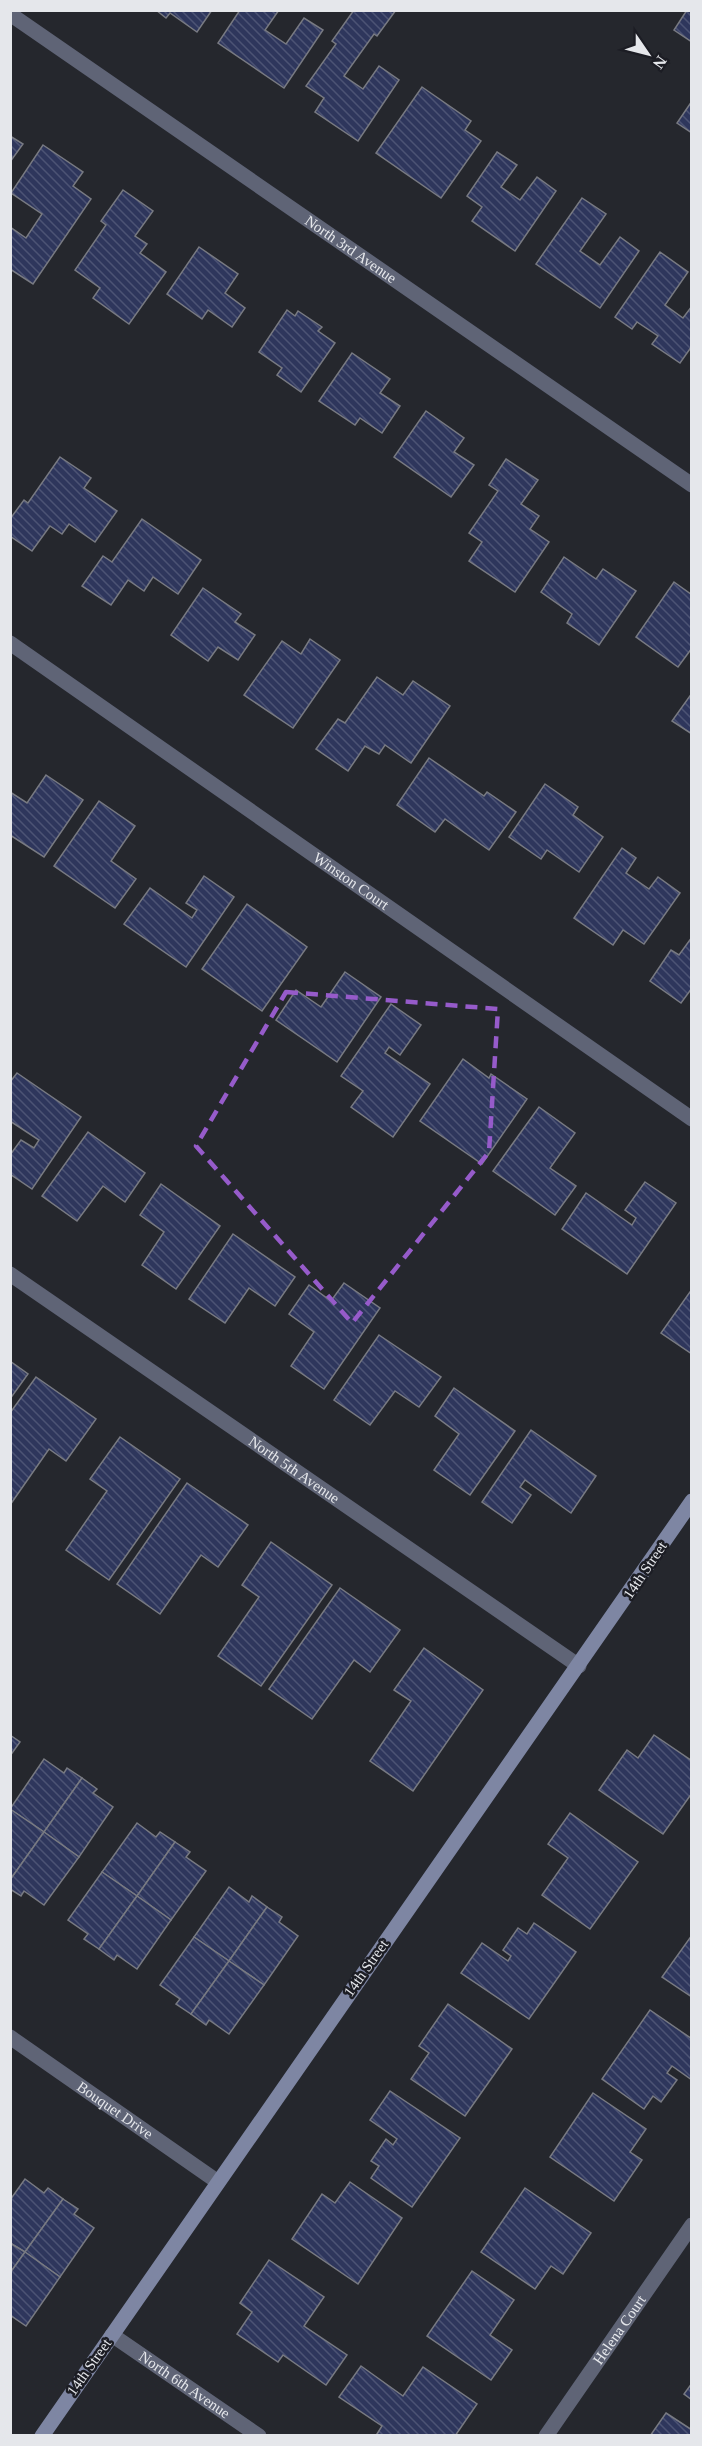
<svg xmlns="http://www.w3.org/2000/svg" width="702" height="2446" font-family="Georgia,serif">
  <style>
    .building { fill: url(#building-back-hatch); stroke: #787a82; stroke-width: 1.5 }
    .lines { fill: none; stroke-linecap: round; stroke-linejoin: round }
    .street { stroke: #5f6476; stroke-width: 15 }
    .secondary { stroke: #7e86a3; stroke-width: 15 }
    .marked { fill: none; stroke: #965bca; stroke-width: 4.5; stroke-dasharray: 12 8; stroke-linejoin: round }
    .labels { text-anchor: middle; stroke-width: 5; stroke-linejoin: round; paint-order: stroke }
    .street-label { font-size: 15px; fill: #e5e7eb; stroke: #1c1d24 }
  </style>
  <defs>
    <pattern id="building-back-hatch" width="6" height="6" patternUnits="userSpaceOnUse" patternTransform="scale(1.5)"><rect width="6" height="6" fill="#2e365c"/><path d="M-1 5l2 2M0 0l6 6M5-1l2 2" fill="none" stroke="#4c5374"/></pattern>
  </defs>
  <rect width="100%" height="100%" fill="#25272d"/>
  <!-- building -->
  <g class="building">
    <path d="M 156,10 L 212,10 L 197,32 L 170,13 L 166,18 Z"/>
    <path d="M 240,10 L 279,10 L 265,30 L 286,44 L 304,18 L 323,30 L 284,88 L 218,43 Z"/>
    <path d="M 354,10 L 396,10 L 377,36 L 374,34 L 344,76 L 363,89 L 379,66 L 399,80 L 358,141 L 315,112 L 324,98 L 306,86 L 336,44 L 332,41 Z"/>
    <path d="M 687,10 L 692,10 L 692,42 L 674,30 Z"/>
    <path d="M 422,87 L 471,121 L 465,130 L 481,141 L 441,198 L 376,153 Z"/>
    <path d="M 692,101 L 692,133 L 677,123 Z"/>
    <path d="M 10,136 L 23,144 L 10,162 Z"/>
    <path d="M 43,145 L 83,172 L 73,186 L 91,199 L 33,284 L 10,269 L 10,227 L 26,238 L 42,214 L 11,193 Z"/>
    <path d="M 497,152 L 517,165 L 501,187 L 520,200 L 537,177 L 556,191 L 515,251 L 472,221 L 482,207 L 467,196 Z"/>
    <path d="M 123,190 L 153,211 L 135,236 L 147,244 L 140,253 L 166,272 L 129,324 L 93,298 L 100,288 L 75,270 L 106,225 L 101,221 Z"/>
    <path d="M 582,198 L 606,214 L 580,251 L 600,265 L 620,237 L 639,251 L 600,308 L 536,264 Z"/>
    <path d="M 199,247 L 238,274 L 225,293 L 245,308 L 232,327 L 208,310 L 202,319 L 167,294 Z"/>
    <path d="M 660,252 L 688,272 L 665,305 L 683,318 L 692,306 L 692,346 L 680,363 L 652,344 L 658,336 L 637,322 L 632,329 L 615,317 Z"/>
    <path d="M 287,310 L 295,316 L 298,311 L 322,327 L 318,331 L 335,343 L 301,392 L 277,375 L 282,368 L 259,352 Z"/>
    <path d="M 352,353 L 390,379 L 380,393 L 400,406 L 382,433 L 360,418 L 355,425 L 319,401 Z"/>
    <path d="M 426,411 L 464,438 L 454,452 L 474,465 L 451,497 L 394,457 Z"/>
    <path d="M 60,457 L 91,478 L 84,488 L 117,511 L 95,542 L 69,524 L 62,534 L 50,526 L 32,551 L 10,536 L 10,519 L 24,500 L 28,503 Z"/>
    <path d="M 506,459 L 538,480 L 521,504 L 539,516 L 530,529 L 549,542 L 515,592 L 469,561 L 482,542 L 469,533 L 498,491 L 489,485 Z"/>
    <path d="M 142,519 L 201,560 L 178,594 L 153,577 L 144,591 L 128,580 L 111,605 L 82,586 L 103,556 L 112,562 Z"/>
    <path d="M 564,557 L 596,579 L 603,569 L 636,591 L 599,645 L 567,623 L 572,614 L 541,592 Z"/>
    <path d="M 674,582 L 692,595 L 692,648 L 678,667 L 636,637 Z"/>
    <path d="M 203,588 L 241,614 L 235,622 L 255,635 L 238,660 L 218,647 L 208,661 L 171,635 Z"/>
    <path d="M 310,639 L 340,660 L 293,728 L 244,695 L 282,641 L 301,654 Z"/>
    <path d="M 377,677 L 403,695 L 413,681 L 450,706 L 411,763 L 385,745 L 379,754 L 365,746 L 348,771 L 316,749 L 338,719 L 345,723 Z"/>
    <path d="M 692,693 L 692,734 L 672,721 Z"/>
    <path d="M 429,758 L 484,796 L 487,792 L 516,812 L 489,850 L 445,819 L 435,832 L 397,805 Z"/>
    <path d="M 46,775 L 83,800 L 44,857 L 10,835 L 10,792 L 27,803 Z"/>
    <path d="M 545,784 L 578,807 L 573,815 L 603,837 L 579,872 L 547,850 L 541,859 L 509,837 Z"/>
    <path d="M 99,801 L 135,826 L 111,861 L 136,879 L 115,908 L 54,866 Z"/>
    <path d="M 622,848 L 636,858 L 626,873 L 649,889 L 658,877 L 680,893 L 644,944 L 623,930 L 613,945 L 574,918 Z"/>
    <path d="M 204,876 L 234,897 L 186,967 L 124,924 L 150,888 L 192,918 L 197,910 L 186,903 Z"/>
    <path d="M 247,904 L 307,947 L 262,1011 L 202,969 Z"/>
    <path d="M 692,937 L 692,988 L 681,1003 L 650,981 L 671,950 L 679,955 Z"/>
    <path d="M 345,972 L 381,997 L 337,1062 L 276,1020 L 296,990 L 321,1007 Z"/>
    <path d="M 391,1004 L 421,1025 L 400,1055 L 389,1047 L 385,1053 L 430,1084 L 393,1137 L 351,1107 L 363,1091 L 341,1076 Z"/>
    <path d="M 463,1059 L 489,1078 L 491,1074 L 527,1099 L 482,1164 L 420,1121 Z"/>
    <path d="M 17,1073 L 81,1117 L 32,1189 L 10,1174 L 10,1155 L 21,1140 L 34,1148 L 39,1140 L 10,1121 L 10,1082 Z"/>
    <path d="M 539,1107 L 575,1133 L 550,1168 L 576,1186 L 555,1215 L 493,1171 Z"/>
    <path d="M 88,1132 L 145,1173 L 125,1202 L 103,1186 L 77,1221 L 42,1196 Z"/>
    <path d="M 645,1182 L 676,1203 L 627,1274 L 562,1229 L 586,1193 L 632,1225 L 636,1218 L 625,1210 Z"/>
    <path d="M 161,1184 L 220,1226 L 176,1289 L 142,1265 L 164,1232 L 140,1215 Z"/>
    <path d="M 233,1234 L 295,1277 L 275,1306 L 249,1288 L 225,1323 L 189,1299 Z"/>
    <path d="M 344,1283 L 380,1308 L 324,1389 L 291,1366 L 314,1332 L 289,1314 L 309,1285 L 331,1301 Z"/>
    <path d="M 692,1289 L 692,1354 L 661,1333 Z"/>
    <path d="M 379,1335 L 441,1377 L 419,1407 L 395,1391 L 370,1425 L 334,1400 Z"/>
    <path d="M 10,1361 L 28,1374 L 10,1399 Z"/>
    <path d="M 36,1377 L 96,1419 L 66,1461 L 49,1449 L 10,1505 L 10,1413 Z"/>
    <path d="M 454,1388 L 515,1431 L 470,1495 L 434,1470 L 459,1434 L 435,1416 Z"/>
    <path d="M 531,1430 L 596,1476 L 571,1513 L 525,1480 L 520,1487 L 531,1495 L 512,1523 L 482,1502 Z"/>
    <path d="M 120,1437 L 180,1479 L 109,1580 L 66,1550 L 107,1491 L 90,1479 Z"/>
    <path d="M 187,1483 L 248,1525 L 218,1567 L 201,1555 L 160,1614 L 117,1584 Z"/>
    <path d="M 271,1542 L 332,1585 L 261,1686 L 218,1656 L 259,1597 L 242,1585 Z"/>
    <path d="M 340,1588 L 400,1630 L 370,1672 L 354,1660 L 312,1719 L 269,1689 Z"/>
    <path d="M 424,1648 L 483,1690 L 413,1791 L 370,1761 L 411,1701 L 394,1690 Z"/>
    <path d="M 10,1735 L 20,1742 L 10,1756 Z"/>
    <path d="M 654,1735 L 692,1761 L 692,1793 L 663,1834 L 599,1790 L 627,1750 L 638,1758 Z"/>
    <path d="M 44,1759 L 64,1773 L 67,1768 L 82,1778 L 44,1832 L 10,1809 Z"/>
    <path d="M 82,1778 L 97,1789 L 93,1793 L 113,1807 L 79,1857 L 44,1832 Z"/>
    <path d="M 10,1809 L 44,1832 L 10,1880 Z"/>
    <path d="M 570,1813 L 638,1862 L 590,1929 L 542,1895 L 568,1858 L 548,1844 Z"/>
    <path d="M 137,1823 L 156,1837 L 160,1832 L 175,1842 L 137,1896 L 102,1872 Z"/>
    <path d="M 44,1832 L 79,1857 L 44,1905 L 24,1891 L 21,1896 L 10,1889 L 10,1880 Z"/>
    <path d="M 175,1842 L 190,1852 L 186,1857 L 206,1871 L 171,1920 L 137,1896 Z"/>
    <path d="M 102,1872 L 137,1896 L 99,1949 L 84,1939 L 88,1934 L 68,1920 Z"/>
    <path d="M 229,1887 L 249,1902 L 252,1896 L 267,1907 L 229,1961 L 194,1937 Z"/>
    <path d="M 137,1896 L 171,1920 L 137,1969 L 117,1955 L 114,1960 L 99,1949 Z"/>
    <path d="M 267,1907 L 282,1917 L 279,1922 L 298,1936 L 264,1985 L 229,1961 Z"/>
    <path d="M 534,1923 L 576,1952 L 529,2019 L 461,1973 L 482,1943 L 508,1961 L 511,1956 L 503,1950 L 518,1928 L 527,1934 Z"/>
    <path d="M 692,1935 L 692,1997 L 662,1977 Z"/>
    <path d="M 194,1937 L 229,1961 L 191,2014 L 176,2004 L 180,1999 L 160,1985 Z"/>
    <path d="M 229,1961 L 264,1985 L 229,2034 L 209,2020 L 206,2025 L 191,2014 Z"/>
    <path d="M 448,2004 L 512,2049 L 465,2116 L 411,2079 L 429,2053 L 419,2046 Z"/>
    <path d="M 650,2010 L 692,2039 L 692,2080 L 672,2066 L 667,2073 L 677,2080 L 661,2102 L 653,2096 L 644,2109 L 602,2079 Z"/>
    <path d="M 390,2091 L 460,2138 L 412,2207 L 371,2178 L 379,2166 L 371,2161 L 386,2139 L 393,2145 L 397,2139 L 370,2120 Z"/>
    <path d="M 593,2093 L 646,2129 L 630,2152 L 642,2160 L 614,2201 L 550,2157 Z"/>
    <path d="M 25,2179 L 44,2193 L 48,2188 L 63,2199 L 25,2252 L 10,2243 L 10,2200 Z"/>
    <path d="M 350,2182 L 402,2218 L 358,2284 L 292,2239 L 322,2194 L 335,2203 Z"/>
    <path d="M 525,2188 L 591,2233 L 563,2274 L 551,2266 L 535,2289 L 481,2252 Z"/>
    <path d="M 63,2199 L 78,2209 L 74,2214 L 94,2228 L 60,2277 L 25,2252 Z"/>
    <path d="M 10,2243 L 25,2252 L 10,2273 Z"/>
    <path d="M 25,2252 L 60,2277 L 26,2326 L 10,2315 L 10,2273 Z"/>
    <path d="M 269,2260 L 324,2297 L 304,2326 L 347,2355 L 326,2385 L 283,2355 L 278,2362 L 237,2334 L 252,2312 L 240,2303 Z"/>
    <path d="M 472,2271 L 514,2300 L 490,2335 L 512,2350 L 491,2380 L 427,2336 Z"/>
    <path d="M 361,2366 L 403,2396 L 423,2367 L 477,2404 L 455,2436 L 379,2436 L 377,2434 L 382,2426 L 339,2397 Z"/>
    <path d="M 692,2383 L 692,2400 L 684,2394 Z"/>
    <path d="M 666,2413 L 692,2430 L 692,2436 L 650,2436 Z"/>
  </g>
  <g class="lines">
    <!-- street -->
    <g class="street">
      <path id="s1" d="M 10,14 L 692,485"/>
      <path id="s2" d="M 10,643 L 692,1119"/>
      <path id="s3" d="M 10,1274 L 579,1666"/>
      <path id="s4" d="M 10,2037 L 218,2182"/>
      <path id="s5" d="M 112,2335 L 259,2436"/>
      <path id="s6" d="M 546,2436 L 692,2225"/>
    </g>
    <!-- secondary -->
    <path class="secondary" d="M 42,2436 L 692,1501"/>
  </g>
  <!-- marked area -->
  <path class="marked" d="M 286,992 L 498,1009 L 489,1152 L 352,1323 L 196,1146 Z"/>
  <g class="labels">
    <!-- street labels -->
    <g class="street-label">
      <text dy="5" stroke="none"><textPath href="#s1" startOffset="414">North 3rd Avenue</textPath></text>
      <text dy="5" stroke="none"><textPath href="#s2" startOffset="416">Winston Court</textPath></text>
      <text dy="5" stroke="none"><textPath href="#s3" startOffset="345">North 5th Avenue</textPath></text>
      <text transform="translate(645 1570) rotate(-56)" y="5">14th Street</text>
      <text transform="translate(366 1968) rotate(-55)" y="5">14th Street</text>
      <text dy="5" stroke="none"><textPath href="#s4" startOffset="128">Bouquet Drive</textPath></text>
      <text dy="5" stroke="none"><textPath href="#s6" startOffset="129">Helena Court</textPath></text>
      <text transform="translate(89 2367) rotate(-55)" y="5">14th Street</text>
      <text dy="5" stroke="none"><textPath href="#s5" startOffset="88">North 6th Avenue</textPath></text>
    </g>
  </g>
  <!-- border -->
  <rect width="702" height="2446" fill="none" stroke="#e5e7eb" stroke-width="24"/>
  <!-- north arrow -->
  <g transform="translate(648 54) rotate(125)" stroke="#1c1d24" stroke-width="4.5" paint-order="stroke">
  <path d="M0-4.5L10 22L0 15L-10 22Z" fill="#e5e7eb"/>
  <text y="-9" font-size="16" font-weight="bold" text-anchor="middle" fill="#e5e7eb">N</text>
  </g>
</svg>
